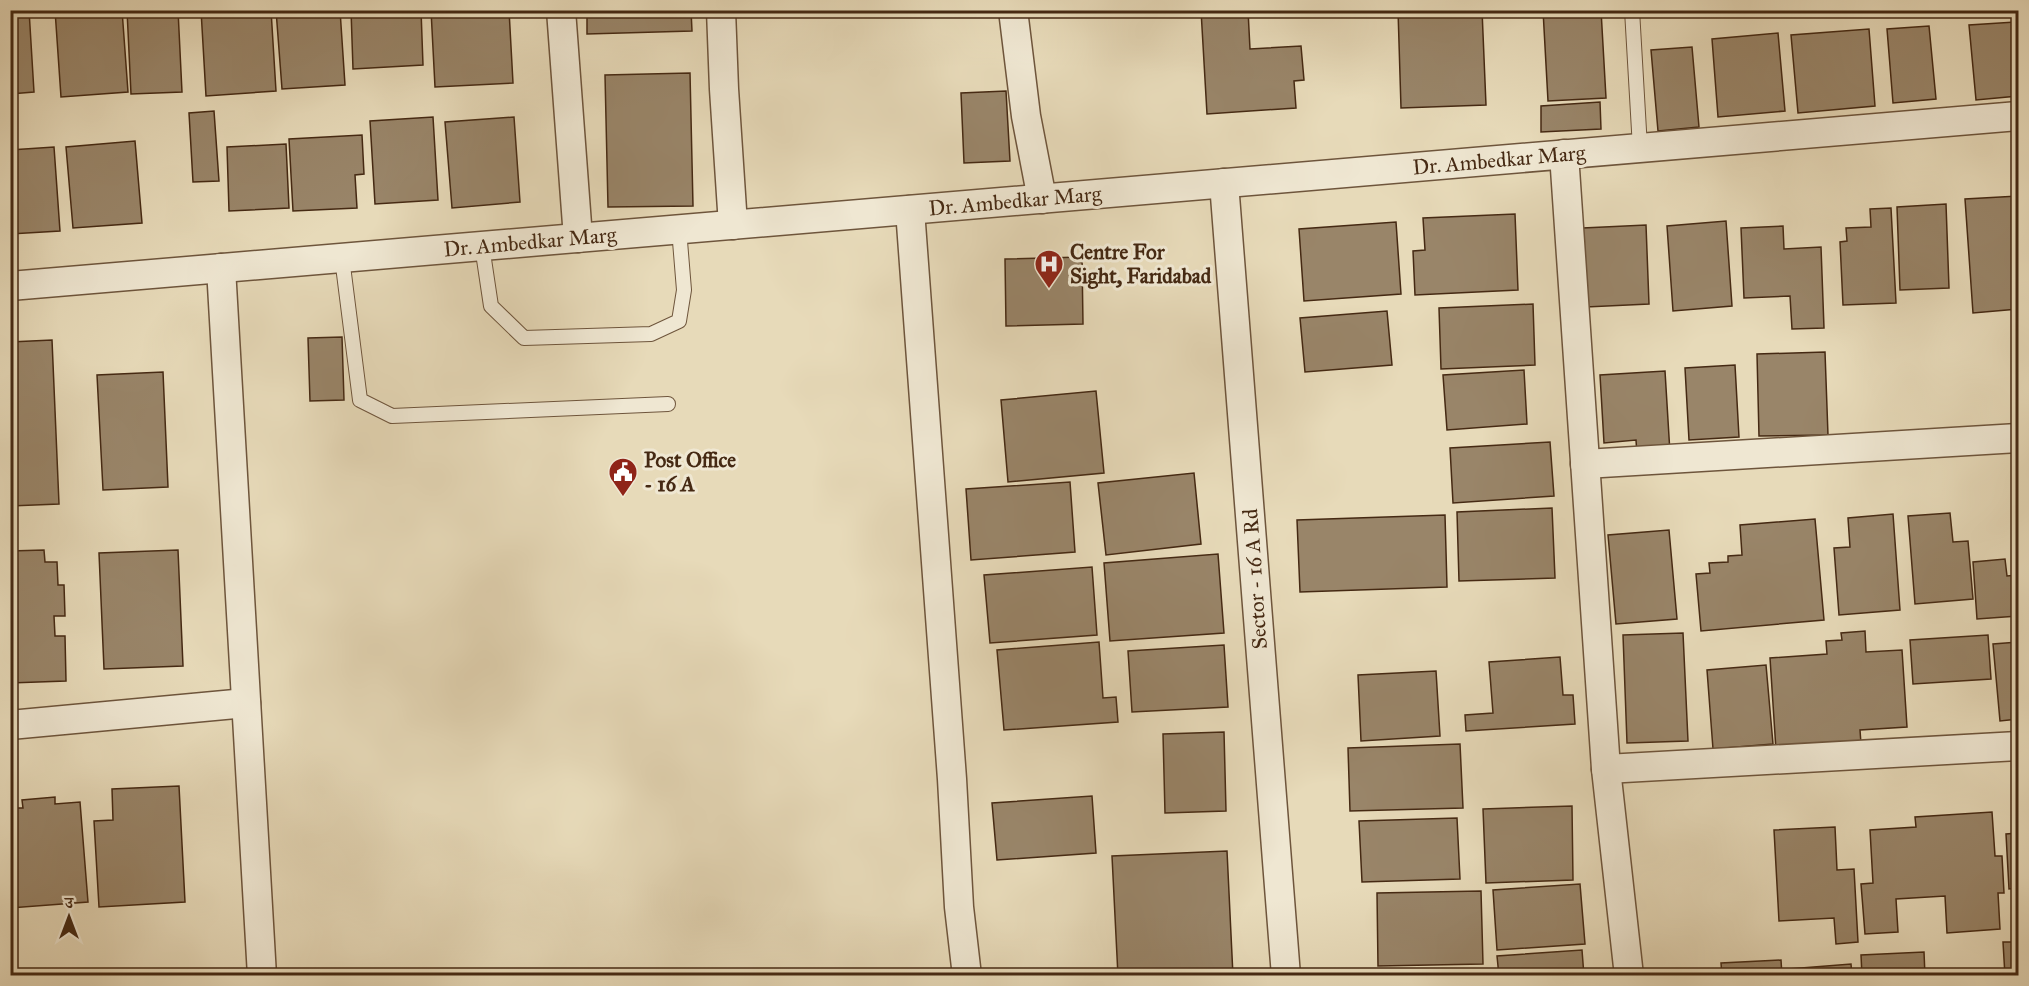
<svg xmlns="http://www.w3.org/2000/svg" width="2029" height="986" font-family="'IM FELL Great Primer','Noto Serif Devanagari',serif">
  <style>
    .building { fill: #998569; stroke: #452913; stroke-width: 1.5 }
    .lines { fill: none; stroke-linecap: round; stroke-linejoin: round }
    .service-casing { stroke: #6e553c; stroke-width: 16 }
    .minor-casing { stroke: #6e553c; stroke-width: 31 }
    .service { stroke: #efe7d2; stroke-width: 14 }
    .minor { stroke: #efe7d2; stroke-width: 28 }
    .labels { text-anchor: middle; stroke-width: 6; stroke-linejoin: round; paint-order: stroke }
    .street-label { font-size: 21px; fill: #452913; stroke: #efe7d2 }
    .poi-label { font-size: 21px; font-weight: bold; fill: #452913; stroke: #efe7d2; text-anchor: start }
  </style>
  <rect width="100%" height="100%" fill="#e7dab9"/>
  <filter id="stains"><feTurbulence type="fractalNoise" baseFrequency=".00333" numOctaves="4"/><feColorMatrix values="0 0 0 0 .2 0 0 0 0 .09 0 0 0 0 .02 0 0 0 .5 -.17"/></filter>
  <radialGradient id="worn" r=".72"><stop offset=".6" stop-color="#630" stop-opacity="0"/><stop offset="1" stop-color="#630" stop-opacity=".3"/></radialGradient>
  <!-- building -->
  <g class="building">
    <path d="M 10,10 L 29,10 L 34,92 L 10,94 Z"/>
    <path d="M 55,10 L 122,10 L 128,92 L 61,97 Z"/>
    <path d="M 127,10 L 178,10 L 182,92 L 131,94 Z"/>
    <path d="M 201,10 L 271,10 L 276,91 L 206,96 Z"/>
    <path d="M 276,10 L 340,10 L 345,85 L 282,89 Z"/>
    <path d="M 351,10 L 421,10 L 423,65 L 353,69 Z"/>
    <path d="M 431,10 L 509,10 L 513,83 L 435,87 Z"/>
    <path d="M 587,10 L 691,10 L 692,31 L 587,34 Z"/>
    <path d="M 1201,10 L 1248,10 L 1250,49 L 1301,46 L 1304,80 L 1294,81 L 1296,108 L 1207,114 Z"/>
    <path d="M 1398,10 L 1482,10 L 1486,105 L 1401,108 Z"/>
    <path d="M 1543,10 L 1601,10 L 1606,98 L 1548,101 Z"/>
    <path d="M 2015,22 L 2018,64 L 2018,96 L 1976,100 L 1969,25 Z"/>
    <path d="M 1929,26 L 1936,99 L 1893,103 L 1887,29 Z"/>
    <path d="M 1869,29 L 1875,106 L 1798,113 L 1791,35 Z"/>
    <path d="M 1778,33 L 1785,111 L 1718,117 L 1712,39 Z"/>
    <path d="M 1692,47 L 1699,127 L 1658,131 L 1651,50 Z"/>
    <path d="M 690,73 L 693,206 L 608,207 L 605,75 Z"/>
    <path d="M 1006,91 L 1010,161 L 964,163 L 961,93 Z"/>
    <path d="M 1600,102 L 1601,129 L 1541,132 L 1541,106 Z"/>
    <path d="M 214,111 L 219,181 L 193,182 L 189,113 Z"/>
    <path d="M 433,117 L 438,200 L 375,204 L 370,121 Z"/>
    <path d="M 514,117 L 520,202 L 452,208 L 445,122 Z"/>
    <path d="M 362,135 L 364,174 L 355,175 L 357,208 L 293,211 L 289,139 Z"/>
    <path d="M 135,141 L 142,223 L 73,228 L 66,147 Z"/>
    <path d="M 286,144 L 289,208 L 229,211 L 227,147 Z"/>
    <path d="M 54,147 L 60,231 L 10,234 L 10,150 Z"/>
    <path d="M 2018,196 L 2018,309 L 1973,313 L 1965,199 Z"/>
    <path d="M 1946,204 L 1949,288 L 1900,290 L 1897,207 Z"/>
    <path d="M 1891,208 L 1896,303 L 1843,305 L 1840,242 L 1847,241 L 1846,228 L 1871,227 L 1870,209 Z"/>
    <path d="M 1515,214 L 1518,290 L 1415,295 L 1413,251 L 1425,250 L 1423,218 Z"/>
    <path d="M 1726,221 L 1732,306 L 1673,311 L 1667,226 Z"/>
    <path d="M 1396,222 L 1401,294 L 1304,301 L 1299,229 Z"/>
    <path d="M 1646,225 L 1649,304 L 1586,307 L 1583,228 Z"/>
    <path d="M 1783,226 L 1784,249 L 1821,247 L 1824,328 L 1792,329 L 1790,296 L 1744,298 L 1741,228 Z"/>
    <path d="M 1082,257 L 1083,324 L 1006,326 L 1005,259 Z"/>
    <path d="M 1533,304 L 1535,365 L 1441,369 L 1439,308 Z"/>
    <path d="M 1387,311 L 1392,365 L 1305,372 L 1300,318 Z"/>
    <path d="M 342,337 L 344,400 L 310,401 L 308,338 Z"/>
    <path d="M 52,340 L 59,504 L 10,506 L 10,342 Z"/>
    <path d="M 1825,352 L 1828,435 L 1759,436 L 1757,354 Z"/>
    <path d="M 1735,365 L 1739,437 L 1689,440 L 1685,368 Z"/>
    <path d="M 1524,370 L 1527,424 L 1447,430 L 1443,375 Z"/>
    <path d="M 1665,371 L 1670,453 L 1637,455 L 1636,440 L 1604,443 L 1600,375 Z"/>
    <path d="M 163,372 L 168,487 L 103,490 L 97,375 Z"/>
    <path d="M 1096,391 L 1104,473 L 1008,482 L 1001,400 Z"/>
    <path d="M 1550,442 L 1554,496 L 1453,503 L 1450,448 Z"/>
    <path d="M 1194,473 L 1201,544 L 1106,555 L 1098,483 Z"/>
    <path d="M 1070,482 L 1075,552 L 971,560 L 966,489 Z"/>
    <path d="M 1552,508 L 1555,578 L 1459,581 L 1457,512 Z"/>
    <path d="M 1950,513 L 1953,542 L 1968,541 L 1973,599 L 1915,604 L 1908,516 Z"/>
    <path d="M 1893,514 L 1900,610 L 1839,615 L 1834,548 L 1850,547 L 1848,518 Z"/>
    <path d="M 1445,515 L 1447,587 L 1300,592 L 1297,520 Z"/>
    <path d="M 1815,519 L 1824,620 L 1701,631 L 1696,574 L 1710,573 L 1709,563 L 1728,562 L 1728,556 L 1742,555 L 1740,525 Z"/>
    <path d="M 1669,530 L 1677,619 L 1616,624 L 1608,535 Z"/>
    <path d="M 44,550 L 45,562 L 57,562 L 58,585 L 64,585 L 65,616 L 54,616 L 55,636 L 65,636 L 66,681 L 10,683 L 10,551 Z"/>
    <path d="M 178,550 L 183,666 L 104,669 L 99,553 Z"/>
    <path d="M 1218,554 L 1224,633 L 1110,641 L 1104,563 Z"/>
    <path d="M 2005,559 L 2007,576 L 2018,575 L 2018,616 L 1977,619 L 1973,562 Z"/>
    <path d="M 1092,567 L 1097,635 L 990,643 L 984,575 Z"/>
    <path d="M 1865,631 L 1866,652 L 1902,650 L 1907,727 L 1860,730 L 1861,744 L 1776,750 L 1770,658 L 1827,654 L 1826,641 L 1842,640 L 1841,633 Z"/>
    <path d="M 1683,633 L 1688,741 L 1627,743 L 1623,635 Z"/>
    <path d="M 1988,635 L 1991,679 L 1913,684 L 1910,640 Z"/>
    <path d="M 1099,642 L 1103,698 L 1116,697 L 1118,722 L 1004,730 L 997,650 Z"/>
    <path d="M 2018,642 L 2018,719 L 2000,721 L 1993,644 Z"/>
    <path d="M 1224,645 L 1228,707 L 1132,712 L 1128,651 Z"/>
    <path d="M 1560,657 L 1563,695 L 1573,695 L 1575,724 L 1466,731 L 1465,715 L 1493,713 L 1489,662 Z"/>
    <path d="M 1766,665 L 1773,744 L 1713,749 L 1707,670 Z"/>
    <path d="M 1436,671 L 1440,736 L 1361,741 L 1358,675 Z"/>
    <path d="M 1224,732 L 1226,811 L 1165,813 L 1163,734 Z"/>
    <path d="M 1460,744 L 1463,808 L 1350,811 L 1348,748 Z"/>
    <path d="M 179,786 L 185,902 L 99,907 L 94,821 L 113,820 L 112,789 Z"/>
    <path d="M 1092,796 L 1096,853 L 997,860 L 992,803 Z"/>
    <path d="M 55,797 L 55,804 L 80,802 L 88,902 L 10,908 L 10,808 L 23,808 L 22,800 Z"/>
    <path d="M 1572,806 L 1573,880 L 1486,883 L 1483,809 Z"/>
    <path d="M 1992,812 L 1995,856 L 2002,856 L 2004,893 L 1998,893 L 2000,929 L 1947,933 L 1945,896 L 1896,899 L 1898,932 L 1865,934 L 1861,884 L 1873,883 L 1870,830 L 1916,827 L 1915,817 Z"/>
    <path d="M 1457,818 L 1460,879 L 1362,882 L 1359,821 Z"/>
    <path d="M 1835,827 L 1837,870 L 1854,869 L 1858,942 L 1836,944 L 1834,918 L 1779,921 L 1774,830 Z"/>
    <path d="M 2018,833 L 2018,888 L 2009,889 L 2006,834 Z"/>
    <path d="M 1227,851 L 1233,976 L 1118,976 L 1112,856 Z"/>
    <path d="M 1580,884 L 1585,944 L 1497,950 L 1493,890 Z"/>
    <path d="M 1481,891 L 1483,964 L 1378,966 L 1377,893 Z"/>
    <path d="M 2003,942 L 2018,942 L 2018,976 L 2005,976 Z"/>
    <path d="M 1582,950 L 1584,976 L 1499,976 L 1497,956 Z"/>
    <path d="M 1924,952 L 1925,976 L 1862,976 L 1861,955 Z"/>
    <path d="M 1781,960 L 1782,976 L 1722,976 L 1721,963 Z"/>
    <path d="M 1851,964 L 1852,976 L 1790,976 L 1789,969 Z"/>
    <path d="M 1696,973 L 1697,976 L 1643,976 L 1643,975 Z"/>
  </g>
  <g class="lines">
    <!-- service casing -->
    <g class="service-casing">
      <g id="service">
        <path d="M 1632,10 L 1640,148"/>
        <path d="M 482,246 L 491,306 L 524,338 L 651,334 L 679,321 L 684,290 L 679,229"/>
        <path d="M 342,258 L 360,400 L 392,416 L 668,404"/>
      </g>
    </g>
    <!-- minor casing -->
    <g class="minor-casing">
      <g id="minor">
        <path d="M 561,10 L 578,238"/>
        <path d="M 721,10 L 724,89 L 733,225"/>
        <path d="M 1013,10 L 1026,116 L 1042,199"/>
        <path d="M 1564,154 L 1606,769 L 1629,976"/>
        <path d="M 1224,183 L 1286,976"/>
        <path d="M 910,210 L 952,779 L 959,907 L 967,976"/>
        <path d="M 221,268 L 262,976"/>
        <path d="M 10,286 L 2018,116"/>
        <path d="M 1585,464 L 2018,438"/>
        <path d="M 10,725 L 246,703"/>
        <path d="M 1606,769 L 2018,746"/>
      </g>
    </g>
    <!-- service -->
    <use href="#service" class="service"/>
    <!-- minor -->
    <use href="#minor" class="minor"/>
  </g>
  <!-- icons -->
  <defs>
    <g id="hospital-pin" transform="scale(1.5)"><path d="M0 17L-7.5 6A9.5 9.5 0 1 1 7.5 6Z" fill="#8f2418" stroke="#efe7d2"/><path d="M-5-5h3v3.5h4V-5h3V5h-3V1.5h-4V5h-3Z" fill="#fff"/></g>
    <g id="civic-pin" transform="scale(1.5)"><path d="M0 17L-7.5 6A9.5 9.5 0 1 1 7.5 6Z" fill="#8f2418" stroke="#efe7d2"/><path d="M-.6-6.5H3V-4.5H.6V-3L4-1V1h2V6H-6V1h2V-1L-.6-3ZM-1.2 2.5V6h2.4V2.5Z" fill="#fff"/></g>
  </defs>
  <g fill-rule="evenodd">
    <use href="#hospital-pin" x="1049" y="264"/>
    <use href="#civic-pin" x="623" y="472"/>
  </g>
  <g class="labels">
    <!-- street labels -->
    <g class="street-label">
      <text transform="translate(1499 160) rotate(-5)" y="7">Dr. Ambedkar Marg</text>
      <text transform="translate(1015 201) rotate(-5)" y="7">Dr. Ambedkar Marg</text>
      <text transform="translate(530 242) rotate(-5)" y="7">Dr. Ambedkar Marg</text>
      <text transform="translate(1255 579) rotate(-94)" y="7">Sector - 16 A Rd</text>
    </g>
    <!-- poi labels -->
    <g class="poi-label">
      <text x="1070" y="259">Centre For<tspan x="1070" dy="24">Sight, Faridabad</tspan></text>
      <text x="644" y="467">Post Office<tspan x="644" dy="24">- 16 A</tspan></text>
    </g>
  </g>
  <!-- margin -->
  <rect width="2029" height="986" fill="none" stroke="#e7dab9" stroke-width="36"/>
  <rect x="12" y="12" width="2005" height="962" fill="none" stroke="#452913" stroke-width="3"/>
  <rect x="18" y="18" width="1993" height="950" fill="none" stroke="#452913" stroke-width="1.5"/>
  <!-- north arrow -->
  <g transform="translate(69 917)" stroke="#efe7d2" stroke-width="4.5" paint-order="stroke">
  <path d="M0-4.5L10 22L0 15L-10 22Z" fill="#452913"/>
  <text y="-9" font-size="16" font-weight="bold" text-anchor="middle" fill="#452913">उ</text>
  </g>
  <rect width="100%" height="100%" filter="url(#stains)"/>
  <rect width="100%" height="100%" fill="url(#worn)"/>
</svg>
